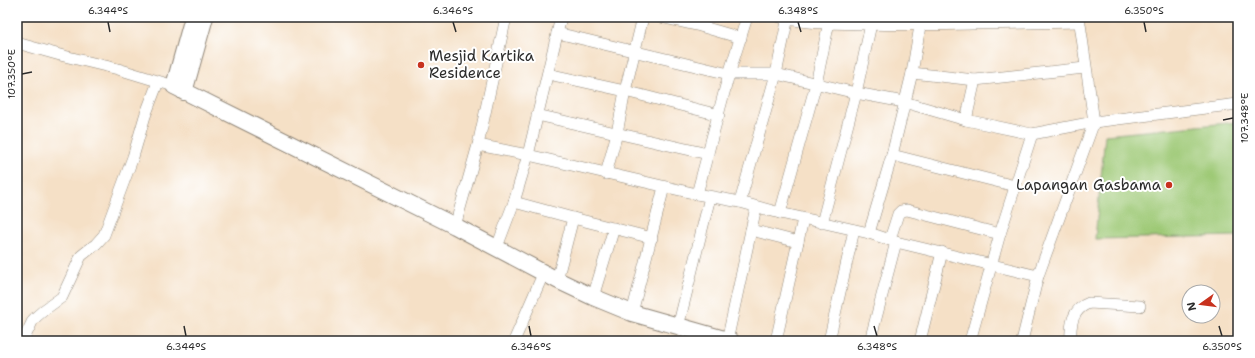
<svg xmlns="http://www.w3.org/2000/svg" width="1255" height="358" font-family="'Shantell Sans',sans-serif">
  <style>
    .green { fill: #9ec976; stroke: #647a50 }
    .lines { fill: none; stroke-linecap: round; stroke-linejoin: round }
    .street-casing { stroke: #908678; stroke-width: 12 }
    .secondary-casing { stroke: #908678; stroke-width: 18 }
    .street { stroke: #fff; stroke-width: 11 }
    .secondary { stroke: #fff; stroke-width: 16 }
    .ticks { fill: none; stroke: #2b2b2b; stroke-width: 1.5 }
    .poi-dot { fill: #c8321e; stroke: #fff; stroke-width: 1.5 }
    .labels { text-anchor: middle; stroke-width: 4; stroke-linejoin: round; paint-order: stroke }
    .poi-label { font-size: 15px; fill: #2b2b2b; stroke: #fff; text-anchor: start }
    .neatline { fill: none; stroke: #2b2b2b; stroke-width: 1.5 }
    .ticks-label { font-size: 10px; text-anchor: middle; fill: #2b2b2b }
  </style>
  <rect width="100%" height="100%" fill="#fff"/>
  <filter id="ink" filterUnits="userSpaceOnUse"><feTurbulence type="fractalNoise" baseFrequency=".025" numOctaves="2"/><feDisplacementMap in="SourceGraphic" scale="8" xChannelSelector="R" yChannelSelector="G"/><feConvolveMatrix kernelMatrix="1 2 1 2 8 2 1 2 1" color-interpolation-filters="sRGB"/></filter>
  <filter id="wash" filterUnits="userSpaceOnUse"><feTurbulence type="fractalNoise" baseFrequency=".012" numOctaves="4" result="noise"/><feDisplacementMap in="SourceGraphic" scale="16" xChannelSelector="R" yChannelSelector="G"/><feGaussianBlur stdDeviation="0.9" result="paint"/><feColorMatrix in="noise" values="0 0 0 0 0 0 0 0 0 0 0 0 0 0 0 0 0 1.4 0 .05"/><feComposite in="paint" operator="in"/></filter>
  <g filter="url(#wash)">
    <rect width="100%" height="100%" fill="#f5e0c6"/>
    <!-- green -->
    <path class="green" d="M 1238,122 L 1238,236 L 1095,239 L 1105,135 Z"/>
  </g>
  <g filter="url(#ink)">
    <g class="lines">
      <!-- street casing -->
      <g class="street-casing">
        <g id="street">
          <path d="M 660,17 L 700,26 L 741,38"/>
          <path d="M 780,17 C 804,24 837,23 862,24 C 935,26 1007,23 1079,22"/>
          <path d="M 557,33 L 729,74 L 776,74 L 856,93 L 904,102 L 966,120 L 1032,134 L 1094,122 L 1238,104"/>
          <path d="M 17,43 L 60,55 L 118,69 L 174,86"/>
          <path d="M 912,73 L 975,80 L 1085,68"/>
          <path d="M 548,74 L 625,91 L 719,115"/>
          <path d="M 537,115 L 708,154"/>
          <path d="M 966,120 L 975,80"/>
          <path d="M 478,145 L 528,155 L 697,194 L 740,202 L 780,213 L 869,233 L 896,242 L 1038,276"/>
          <path d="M 892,155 L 1015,186"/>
          <path d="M 606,174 L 617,133 L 625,91 L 643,17"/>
          <path d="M 697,194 L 729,74 L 747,17"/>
          <path d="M 514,202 L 573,218 L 652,238"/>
          <path d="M 740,202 L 776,74 L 788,17"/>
          <path d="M 780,213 L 816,84 L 829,22"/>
          <path d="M 822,223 L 856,93 L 871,24"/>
          <path d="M 455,226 L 478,145 L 506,17"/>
          <path d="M 751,230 L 798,242"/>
          <path d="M 869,233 L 892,155 L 912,73 L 920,26 L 926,17"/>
          <path d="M 890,239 L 898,214 L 901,211 L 907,210 L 1000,234"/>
          <path d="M 497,247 L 514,202 L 528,155 L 561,17"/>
          <path d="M 557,280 L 573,218"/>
          <path d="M 593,297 L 614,228"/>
          <path d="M 632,313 L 664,187"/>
          <path d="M 678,327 L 710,197"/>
          <path d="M 729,332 L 756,207"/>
          <path d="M 23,341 L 33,320 L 37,316 L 44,310 L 62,297 L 81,256 L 96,244 L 104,235 L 133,157 L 145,116 L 158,82"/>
          <path d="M 514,341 L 544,272"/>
          <path d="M 776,341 L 803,219"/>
          <path d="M 829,341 L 854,230"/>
          <path d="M 870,341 L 896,242"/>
          <path d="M 920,341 L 942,252"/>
          <path d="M 970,341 L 1000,234 L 1032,134"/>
          <path d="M 1022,341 L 1038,276 L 1094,122 L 1079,17"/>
          <path d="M 1071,341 C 1070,325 1072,309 1089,303 L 1140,306"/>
        </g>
      </g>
      <!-- secondary casing -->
      <g class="secondary-casing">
        <g id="secondary">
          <path d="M 193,17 L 174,86 L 455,226 L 557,280 L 593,297 L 632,313 L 731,341"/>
          <path d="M 184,92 L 205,17"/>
        </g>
      </g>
      <!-- street -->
      <use href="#street" class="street"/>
      <!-- secondary -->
      <use href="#secondary" class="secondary"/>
    </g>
  </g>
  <!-- ticks -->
  <path class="ticks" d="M 108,22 L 110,32M 453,22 L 456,32M 798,22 L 801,32M 1144,22 L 1146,32M 22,74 L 32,72M 1223,120 L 1233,118M 184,326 L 186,336M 529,326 L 531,336M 874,326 L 877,336M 1219,326 L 1222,336"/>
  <!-- markers -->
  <g class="poi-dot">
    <circle cx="421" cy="65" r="4"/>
    <circle cx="1169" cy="185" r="4"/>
  </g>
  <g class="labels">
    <!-- poi labels -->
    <g class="poi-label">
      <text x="429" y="61">Mesjid Kartika<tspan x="429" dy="17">Residence</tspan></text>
      <text x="1161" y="190" text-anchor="end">Lapangan Gasbama</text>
    </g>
  </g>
  <!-- margin -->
  <rect width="1255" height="358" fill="none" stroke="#fff" stroke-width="44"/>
  <!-- north arrow -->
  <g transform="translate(1201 304) rotate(256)"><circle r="19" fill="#ffffff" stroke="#aaaaaa"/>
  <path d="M0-3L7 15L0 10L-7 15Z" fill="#c8321e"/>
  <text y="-6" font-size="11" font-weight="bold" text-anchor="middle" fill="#2b2b2b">N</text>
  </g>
  <rect x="22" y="22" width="1211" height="314" class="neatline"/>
  <g class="ticks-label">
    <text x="108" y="14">6.344°S</text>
    <text x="453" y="14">6.346°S</text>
    <text x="798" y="14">6.348°S</text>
    <text x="1144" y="14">6.350°S</text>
    <text transform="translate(11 74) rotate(-90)" y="4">107.350°E</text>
    <text transform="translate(1244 118) rotate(-90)" y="4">107.348°E</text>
    <text x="186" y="350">6.344°S</text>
    <text x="531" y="350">6.346°S</text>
    <text x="877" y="350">6.348°S</text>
    <text x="1222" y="350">6.350°S</text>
  </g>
</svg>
